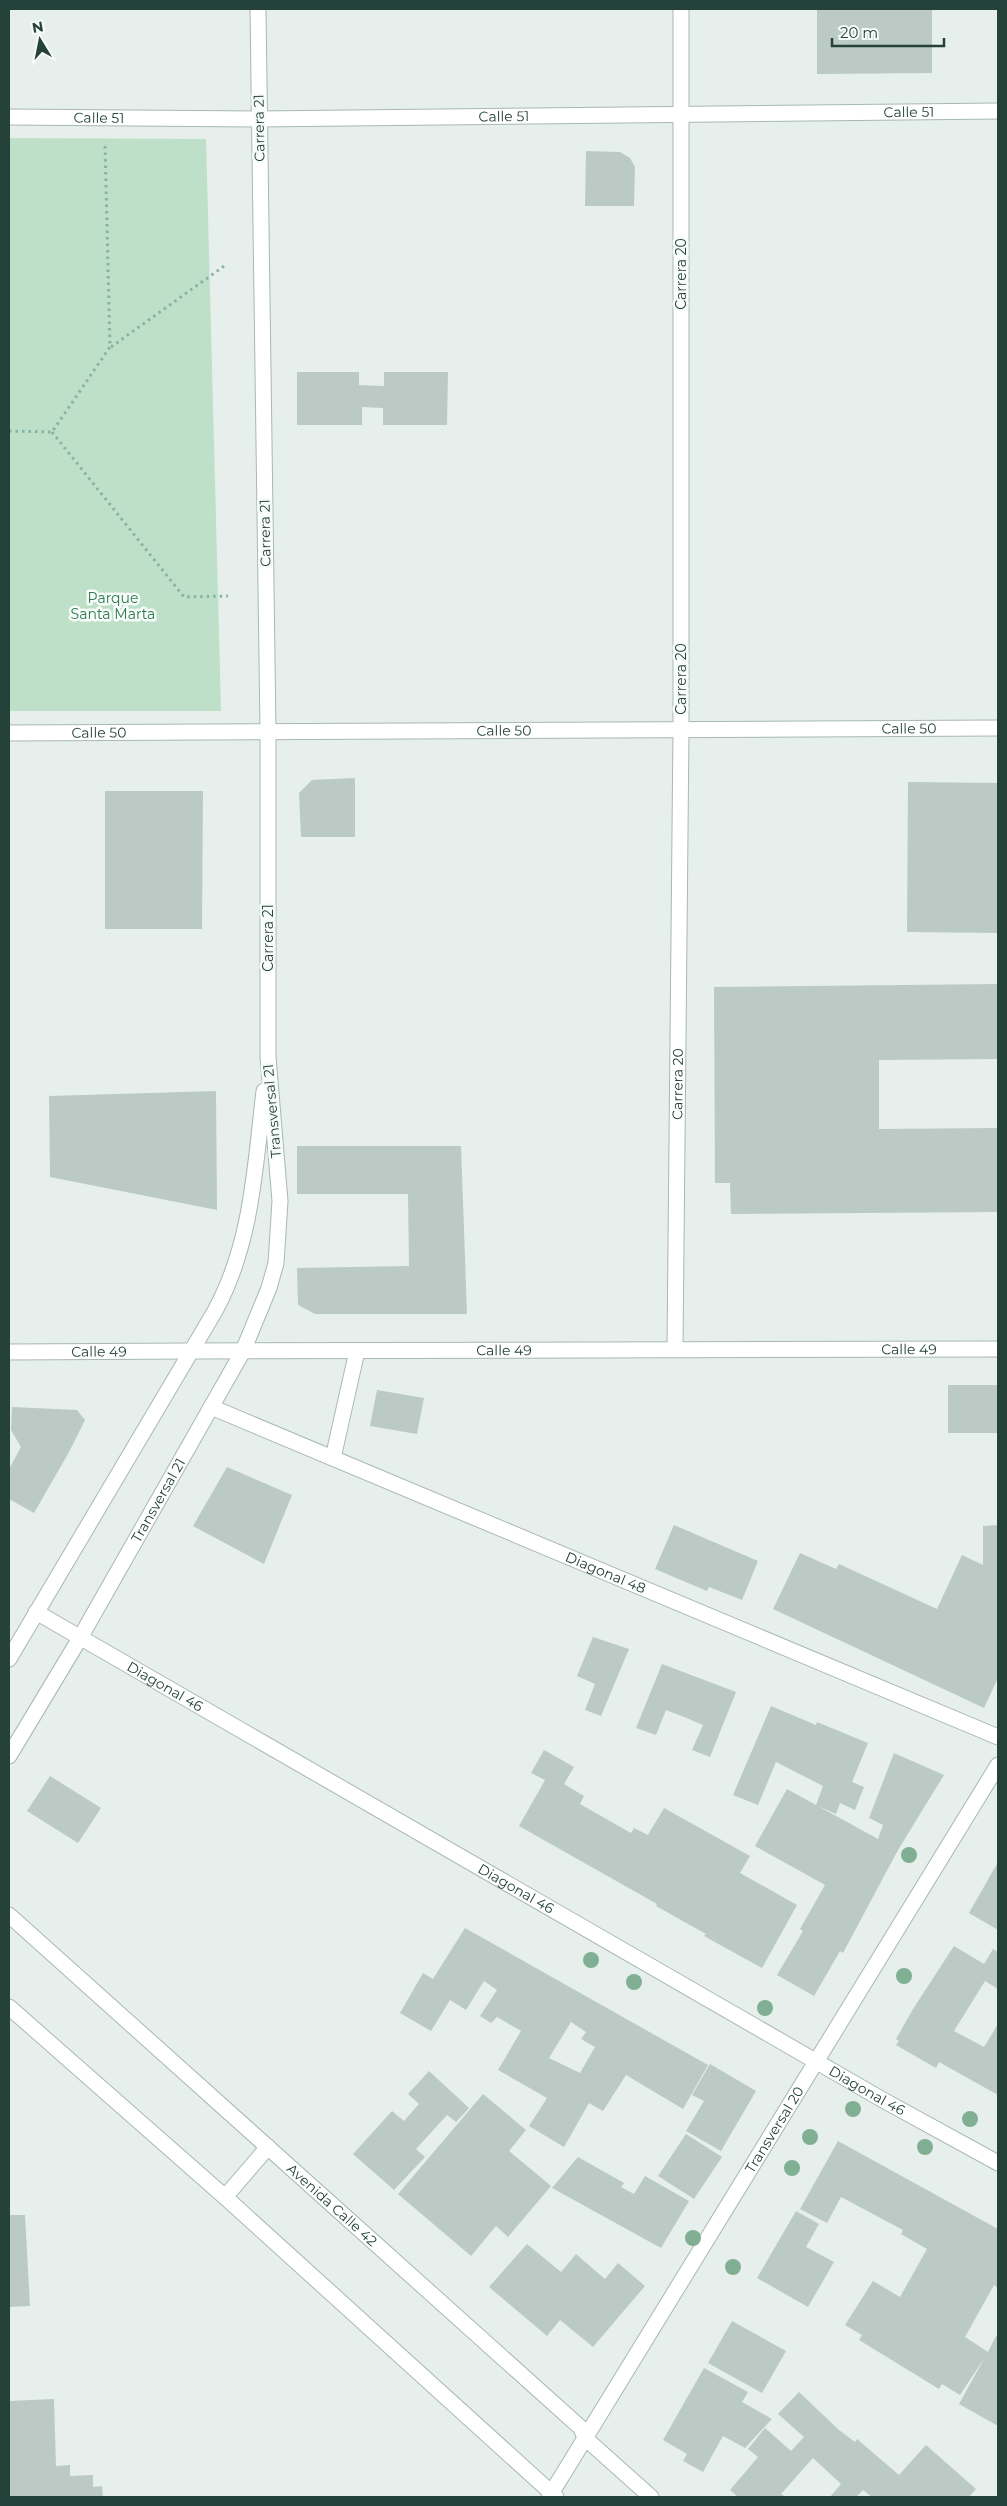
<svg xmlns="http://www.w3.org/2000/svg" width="1007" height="2506" font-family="Montserrat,sans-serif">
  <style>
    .green { fill: #bfe0c8 }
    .building { fill: #bbcac4; fill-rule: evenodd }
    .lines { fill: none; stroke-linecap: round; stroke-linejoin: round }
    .minor-casing { stroke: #a8b8b2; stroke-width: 17 }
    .tertiary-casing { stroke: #a8b8b2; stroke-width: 17 }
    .path { stroke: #86b3a5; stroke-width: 3; stroke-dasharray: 2.5 4; stroke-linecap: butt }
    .minor { stroke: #fff; stroke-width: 15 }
    .tertiary { stroke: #fff; stroke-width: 15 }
    .tree { fill: #80af93 }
    .labels { text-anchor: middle; stroke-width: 5; stroke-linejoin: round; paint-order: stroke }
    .street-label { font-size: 14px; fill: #24423a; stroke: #f7fbf9 }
    .park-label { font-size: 14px; fill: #2d7a4b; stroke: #f7fbf9 }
  </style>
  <rect width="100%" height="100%" fill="#e6efeb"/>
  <!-- green -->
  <path class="green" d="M 9,138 L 206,139 L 221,711 L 9,711 Z"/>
  <!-- building -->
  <g class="building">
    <path d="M 817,9 L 932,9 L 932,73 L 817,74 Z"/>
    <path d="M 586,151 L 620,152 L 630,158 L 635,167 L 634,206 L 585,206 Z"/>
    <path d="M 297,372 L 359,372 L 359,385 L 384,386 L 384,372 L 448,372 L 447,425 L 383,425 L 383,408 L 362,407 L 362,425 L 297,425 Z"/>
    <path d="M 355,778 L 355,837 L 301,837 L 299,793 L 312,780 Z"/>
    <path d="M 908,782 L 998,783 L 998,933 L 907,932 Z"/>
    <path d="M 105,791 L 203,791 L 202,929 L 105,929 Z"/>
    <path d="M 998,984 L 998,1059 L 879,1060 L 879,1129 L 998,1128 L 998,1212 L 731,1214 L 730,1183 L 715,1183 L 714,987 Z"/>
    <path d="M 216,1091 L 217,1210 L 50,1177 L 49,1096 Z"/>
    <path d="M 297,1146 L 461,1146 L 467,1314 L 315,1314 L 298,1305 L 297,1268 L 409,1266 L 408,1194 L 297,1194 Z"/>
    <rect x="948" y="1385" width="50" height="48"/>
    <path d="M 377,1390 L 424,1398 L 417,1434 L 370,1426 Z"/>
    <path d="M 12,1407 L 77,1410 L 85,1420 L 69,1452 L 34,1513 L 9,1499 L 9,1469 L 21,1447 L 11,1430 Z"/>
    <path d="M 227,1467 L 292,1495 L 264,1564 L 193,1526 Z"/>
    <path d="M 674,1525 L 758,1561 L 742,1600 L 709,1587 L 707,1591 L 655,1569 Z"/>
    <path d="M 998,1525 L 998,1678 L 984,1708 L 773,1609 L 800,1553 L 836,1569 L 839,1564 L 937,1609 L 962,1555 L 983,1565 L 983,1526 Z"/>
    <path d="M 593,1637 L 629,1649 L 601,1716 L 585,1710 L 595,1684 L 577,1676 Z"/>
    <path d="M 662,1664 L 736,1692 L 710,1757 L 692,1750 L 703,1725 L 684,1717 L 666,1710 L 656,1735 L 636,1728 Z"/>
    <path d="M 771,1706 L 816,1725 L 817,1722 L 868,1743 L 852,1782 L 864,1787 L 855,1810 L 840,1803 L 836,1814 L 818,1806 L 878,1839 L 883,1825 L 869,1818 L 894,1753 L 944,1775 L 898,1850 L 843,1953 L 840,1951 L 814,1996 L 777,1975 L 803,1931 L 800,1929 L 825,1885 L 755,1846 L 787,1789 L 816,1805 L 823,1786 L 776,1762 L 758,1805 L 733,1795 Z"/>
    <path d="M 544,1750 L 574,1767 L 564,1784 L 584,1796 L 580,1804 L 631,1833 L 634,1828 L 648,1835 L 664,1808 L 750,1856 L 740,1873 L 797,1905 L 762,1968 L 704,1936 L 706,1934 L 656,1906 L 657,1904 L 519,1826 L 545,1780 L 531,1773 Z"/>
    <path d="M 50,1776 L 101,1808 L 78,1843 L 27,1811 Z"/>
    <path d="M 998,1862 L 998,1930 L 969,1913 Z"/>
    <path d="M 465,1928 L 708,2065 L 683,2109 L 626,2075 L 603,2111 L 589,2103 L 564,2147 L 529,2126 L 547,2098 L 498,2070 L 521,2031 L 497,2017 L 491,2023 L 480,2016 L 497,1990 L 484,1981 L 466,2010 L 450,2000 L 431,2031 L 400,2013 L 423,1973 L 433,1979 ZM 571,2022 L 586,2032 L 581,2039 L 595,2047 L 580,2073 L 549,2058 Z"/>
    <path d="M 954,1946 L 984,1964 L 993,1949 L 998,1952 L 998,1989 L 985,1981 L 954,2031 L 984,2047 L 998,2024 L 998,2095 L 939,2062 L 936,2068 L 896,2045 L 899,2041 L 896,2039 L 913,2009 Z"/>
    <path d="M 710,2064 L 756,2091 L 721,2151 L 686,2131 L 704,2101 L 692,2095 Z"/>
    <path d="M 429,2071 L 469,2108 L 456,2122 L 447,2115 L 416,2149 L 425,2157 L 394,2190 L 353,2154 L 392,2111 L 404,2121 L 419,2104 L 408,2094 Z"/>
    <path d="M 483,2094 L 526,2130 L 509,2151 L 551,2186 L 508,2237 L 496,2226 L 471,2256 L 398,2194 Z"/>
    <path d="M 686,2134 L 722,2157 L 694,2199 L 658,2176 Z"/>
    <path d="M 838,2141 L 998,2229 L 998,2288 L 994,2285 L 965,2337 L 988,2352 L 996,2336 L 998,2337 L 998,2426 L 959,2404 L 985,2357 L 960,2395 L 942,2384 L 939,2389 L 859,2340 L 862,2335 L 845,2325 L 873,2281 L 900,2297 L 927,2249 L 901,2234 L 903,2230 L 841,2197 L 827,2223 L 800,2209 Z"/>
    <path d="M 578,2157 L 624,2183 L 621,2187 L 634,2194 L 645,2176 L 689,2201 L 661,2248 L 552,2188 Z"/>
    <path d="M 796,2211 L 819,2224 L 806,2247 L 834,2262 L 808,2307 L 757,2278 Z"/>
    <path d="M 9,2215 L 25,2215 L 30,2306 L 9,2307 Z"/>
    <path d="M 527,2244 L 561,2272 L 576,2254 L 605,2279 L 618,2263 L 645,2286 L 593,2347 L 560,2320 L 547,2336 L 489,2287 Z"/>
    <path d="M 732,2321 L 786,2351 L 762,2393 L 708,2363 Z"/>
    <path d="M 704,2368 L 748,2392 L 742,2402 L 772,2419 L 745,2448 L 723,2436 L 703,2472 L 683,2461 L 687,2454 L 663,2440 Z"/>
    <path d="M 799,2392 L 839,2430 L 855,2442 L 857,2439 L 899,2475 L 926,2445 L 976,2489 L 969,2497 L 872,2497 L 863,2490 L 856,2497 L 830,2497 L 841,2484 L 813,2458 L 781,2494 L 786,2497 L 738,2497 L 730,2490 L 758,2457 L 748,2449 L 765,2428 L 791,2451 L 804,2437 L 778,2414 Z"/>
    <path d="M 54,2399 L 56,2466 L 70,2465 L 70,2476 L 93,2475 L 93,2487 L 102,2486 L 103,2497 L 9,2497 L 9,2401 Z"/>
  </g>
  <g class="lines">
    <!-- minor casing -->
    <g class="minor-casing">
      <g id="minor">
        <path id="s1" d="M 9,733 L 998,728"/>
        <path id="s2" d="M 675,1349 L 681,729 L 681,9"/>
        <path id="s3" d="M 9,1352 L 190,1351"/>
        <path id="s4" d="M 211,1407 L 998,1737"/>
        <path id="s5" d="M 36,1612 L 883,2100 L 998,2163"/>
        <path id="s6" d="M 549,2497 L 998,1765"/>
      </g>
    </g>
    <!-- tertiary casing -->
    <g class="tertiary-casing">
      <g id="tertiary">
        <path id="s7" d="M 9,117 L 258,119 L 998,111"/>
        <path id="s8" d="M 190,1351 L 998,1349"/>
        <path d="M 333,1458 L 357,1351"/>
        <path d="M 9,1659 L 215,1311 C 252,1243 255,1167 264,1091"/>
        <path id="s9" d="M 9,1756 L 80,1638 L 243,1351 L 269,1288 L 276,1263 L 280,1201 L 268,1057 L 268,731 L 258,9"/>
        <path id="s10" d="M 9,1915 L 581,2428 L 585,2438 L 651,2497"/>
        <path d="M 9,2007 L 225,2197 L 556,2497"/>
        <path d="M 225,2197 L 268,2147"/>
      </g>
    </g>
    <!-- path -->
    <g class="path">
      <path d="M 111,347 L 227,264"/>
      <path d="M 9,431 L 52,432 L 110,347 L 105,144"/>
      <path d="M 52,432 L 184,597 L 228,596"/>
    </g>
    <!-- minor -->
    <use href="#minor" class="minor"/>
    <!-- tertiary -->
    <use href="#tertiary" class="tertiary"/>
  </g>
  <!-- trees -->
  <g class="tree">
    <circle cx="909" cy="1855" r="8"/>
    <circle cx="591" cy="1960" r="8"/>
    <circle cx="904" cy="1976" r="8"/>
    <circle cx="634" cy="1982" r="8"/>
    <circle cx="765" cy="2008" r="8"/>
    <circle cx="853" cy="2109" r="8"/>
    <circle cx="970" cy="2119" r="8"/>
    <circle cx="810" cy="2137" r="8"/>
    <circle cx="925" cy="2147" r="8"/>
    <circle cx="792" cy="2168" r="8"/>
    <circle cx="693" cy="2238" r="8"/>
    <circle cx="733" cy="2267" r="8"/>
  </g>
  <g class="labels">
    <!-- street labels -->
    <g class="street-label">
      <text dy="5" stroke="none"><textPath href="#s7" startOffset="900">Calle 51</textPath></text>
      <text dy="5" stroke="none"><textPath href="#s7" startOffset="495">Calle 51</textPath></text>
      <text dy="5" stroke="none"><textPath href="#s7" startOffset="90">Calle 51</textPath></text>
      <text transform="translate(259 128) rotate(-91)" y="5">Carrera 21</text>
      <text transform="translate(681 274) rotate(-90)" y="5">Carrera 20</text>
      <text transform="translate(265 533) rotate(-91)" y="5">Carrera 21</text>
      <text transform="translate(681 679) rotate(-90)" y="5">Carrera 20</text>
      <text dy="5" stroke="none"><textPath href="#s1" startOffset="900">Calle 50</textPath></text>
      <text dy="5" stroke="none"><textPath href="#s1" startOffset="495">Calle 50</textPath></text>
      <text dy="5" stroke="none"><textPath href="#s1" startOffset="90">Calle 50</textPath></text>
      <text transform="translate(268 938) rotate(-90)" y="5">Carrera 21</text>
      <text dy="5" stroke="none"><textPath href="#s2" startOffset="265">Carrera 20</textPath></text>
      <text transform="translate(272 1111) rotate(-95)" y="5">Transversal 21</text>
      <text dy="5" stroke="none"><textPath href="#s8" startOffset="719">Calle 49</textPath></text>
      <text dy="5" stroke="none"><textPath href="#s8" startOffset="314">Calle 49</textPath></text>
      <text dy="5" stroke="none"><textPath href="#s3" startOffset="90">Calle 49</textPath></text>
      <text dy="5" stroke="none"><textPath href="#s9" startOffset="296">Transversal 21</textPath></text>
      <text dy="5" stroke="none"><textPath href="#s4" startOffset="428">Diagonal 48</textPath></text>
      <text dy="5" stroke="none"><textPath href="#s5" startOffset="149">Diagonal 46</textPath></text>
      <text dy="5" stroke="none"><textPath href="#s5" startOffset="554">Diagonal 46</textPath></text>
      <text dy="5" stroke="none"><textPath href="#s5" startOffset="959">Diagonal 46</textPath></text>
      <text dy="5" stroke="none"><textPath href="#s6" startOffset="431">Transversal 20</textPath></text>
      <text dy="5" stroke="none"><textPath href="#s10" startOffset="434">Avenida Calle 42</textPath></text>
    </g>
    <!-- park labels -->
    <g class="park-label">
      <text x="113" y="603">Parque<tspan x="113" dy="16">Santa Marta</tspan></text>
    </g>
  </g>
  <!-- border -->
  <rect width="1007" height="2506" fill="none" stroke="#24423a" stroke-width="20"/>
  <!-- north arrow -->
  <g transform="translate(40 40) rotate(350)" stroke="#f7fbf9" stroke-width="4" paint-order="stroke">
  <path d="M0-4L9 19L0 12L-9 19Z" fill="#24423a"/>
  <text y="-8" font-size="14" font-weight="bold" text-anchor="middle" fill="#24423a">N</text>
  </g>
  <!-- scale -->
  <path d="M832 38v8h112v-8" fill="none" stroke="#24423a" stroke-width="2.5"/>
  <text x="840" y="38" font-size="15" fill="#24423a" stroke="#f7fbf9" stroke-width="4" paint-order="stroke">20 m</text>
</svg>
